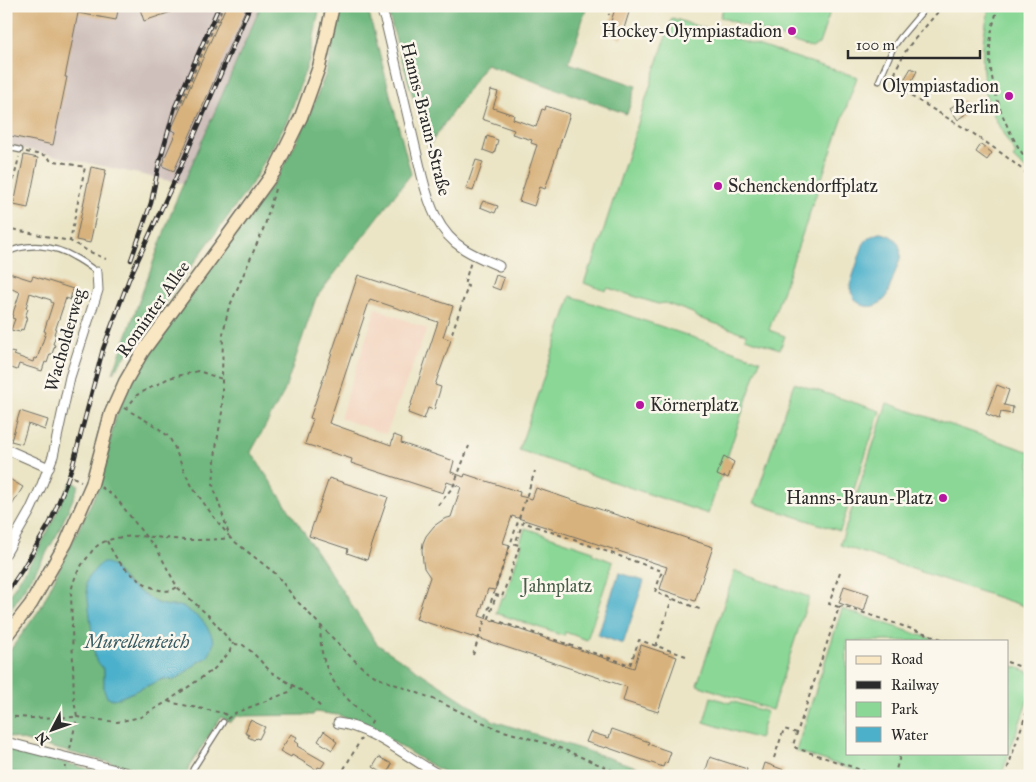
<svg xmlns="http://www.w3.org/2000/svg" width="1036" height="782" font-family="'IM FELL Great Primer',serif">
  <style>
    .built { fill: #f3d4bf }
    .industrial { fill: #cfc0bb }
    .green { fill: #8ad796; stroke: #5a8160 }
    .forest { fill: #6fb87f; stroke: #4d7255; fill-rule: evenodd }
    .water { fill: #4cb0cb; stroke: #3c6e7b }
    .building { fill: #d8b27d }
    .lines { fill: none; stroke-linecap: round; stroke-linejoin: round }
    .lane-casing { stroke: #6e6c61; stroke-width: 7 }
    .street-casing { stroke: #6e6c61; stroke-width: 11 }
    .secondary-casing { stroke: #6e6c61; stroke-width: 15 }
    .path { stroke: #6e6c61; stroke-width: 2; stroke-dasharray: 4 4; stroke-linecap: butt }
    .lane { stroke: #fff; stroke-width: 4.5 }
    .street { stroke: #fff; stroke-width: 9 }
    .secondary { stroke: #f9e7c3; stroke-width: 12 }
    .rail-casing { stroke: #2b2b2b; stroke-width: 4.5 }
    .rail { stroke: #fbf7ec; stroke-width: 2.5; stroke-dasharray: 8; stroke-linecap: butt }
    .poi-dot { fill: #b5179e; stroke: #fbf7ec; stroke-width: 2 }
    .labels { text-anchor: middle; stroke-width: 5; stroke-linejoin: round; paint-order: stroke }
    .poi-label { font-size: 18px; fill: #2b2b2b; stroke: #fbf7ec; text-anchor: end }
    .street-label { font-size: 18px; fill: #2b2b2b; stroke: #fbf7ec }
    .park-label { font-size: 18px; fill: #485f4b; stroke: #fbf7ec }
    .water-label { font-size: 19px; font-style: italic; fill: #375a63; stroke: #fbf7ec }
  </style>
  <rect width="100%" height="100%" fill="#fbf7ec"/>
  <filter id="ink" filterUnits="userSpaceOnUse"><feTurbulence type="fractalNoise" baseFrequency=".02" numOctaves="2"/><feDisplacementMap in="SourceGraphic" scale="10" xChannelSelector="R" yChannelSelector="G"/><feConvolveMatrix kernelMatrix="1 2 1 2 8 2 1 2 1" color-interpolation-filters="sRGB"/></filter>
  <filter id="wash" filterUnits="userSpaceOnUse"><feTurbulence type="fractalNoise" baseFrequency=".0096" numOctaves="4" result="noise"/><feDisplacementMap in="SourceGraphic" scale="20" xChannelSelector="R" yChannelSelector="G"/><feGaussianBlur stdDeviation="1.12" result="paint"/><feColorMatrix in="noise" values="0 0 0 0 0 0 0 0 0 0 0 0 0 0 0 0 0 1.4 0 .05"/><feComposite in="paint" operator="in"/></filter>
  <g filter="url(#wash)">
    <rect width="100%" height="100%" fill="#ebe5c6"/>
    <!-- built -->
    <path class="built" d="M 376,308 L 427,329 L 386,434 L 340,418 Z"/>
    <!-- industrial -->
    <path class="industrial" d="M 6,6 L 261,6 L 184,184 L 6,145 Z"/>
    <!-- green -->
    <g class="green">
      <path d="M 724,6 L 832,6 L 819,44 L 812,48 L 720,17 Z"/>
      <path d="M 990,6 L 1030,6 L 1030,173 L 1013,158 L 1016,154 C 1006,139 996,123 990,106 C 979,74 981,39 990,6 Z"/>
      <path d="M 672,18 L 857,77 L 769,330 L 785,336 L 780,349 L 745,338 L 746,334 L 696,317 L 693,313 L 665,303 L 658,304 L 608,288 L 606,291 L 584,283 L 590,266 L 592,266 Z"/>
      <path d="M 571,296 L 760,360 L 708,514 L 519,450 Z"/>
      <path d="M 794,383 L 880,411 L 840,531 L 754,503 Z"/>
      <path d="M 887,403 L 1030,452 L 1030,608 L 840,545 Z"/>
      <path d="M 525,528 L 593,551 L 592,554 L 613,562 L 587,640 L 565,632 L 564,636 L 496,613 L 501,598 L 504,599 L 522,544 L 520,543 Z"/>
      <path d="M 735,571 L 809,597 L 772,710 L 697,685 Z"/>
      <path d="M 842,609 L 938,641 L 847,641 L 847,753 L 1007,753 L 1007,664 L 1030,672 L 1030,694 L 1001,776 L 872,776 L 796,751 Z"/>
      <path d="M 711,697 L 730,703 L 731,701 L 767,712 L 759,739 L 704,722 Z"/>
    </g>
    <!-- forest -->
    <g class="forest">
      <path d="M 261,6 L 320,6 L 310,57 L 288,119 L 251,185 L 113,373 L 174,205 Z"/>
      <path d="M 339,6 L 367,6 L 411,174 L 316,298 L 284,392 L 251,452 L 377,644 L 494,721 L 646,770 L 659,776 L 451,776 L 422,760 L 387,738 L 351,720 L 338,715 L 315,712 L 313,715 L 237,716 L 230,722 L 221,717 L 189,767 L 186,776 L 163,776 L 6,736 L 6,656 L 40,609 L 98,489 L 116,416 L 129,387 L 148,353 L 241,229 L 279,175 L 307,121 L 327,71 ZM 120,576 C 128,585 148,599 159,604 C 165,606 172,606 179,606 L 207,658 L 200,661 L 178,678 L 173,680 L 163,679 L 119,698 L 104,690 L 104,670 Z"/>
      <path d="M 386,6 L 587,6 L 569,63 L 636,86 L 627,114 L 486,64 L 428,147 Z"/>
      <path d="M 71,482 L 79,485 L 58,533 L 41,562 L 6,617 L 6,600 L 34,557 L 49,529 Z"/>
      <path d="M 6,748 L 117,776 L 6,776 Z"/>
    </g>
    <!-- water -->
    <g class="water">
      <path d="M 879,233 C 894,234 903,244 900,259 L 886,298 C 871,314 852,306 850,285 L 863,245 C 867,238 871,236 879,233 Z"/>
      <path d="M 101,563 L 107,563 L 113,567 L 127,584 L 159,604 L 169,606 L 179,606 L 184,607 L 203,621 L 211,634 L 214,642 L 211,651 L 207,658 L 200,661 L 178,678 L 173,680 L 163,679 L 119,698 L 112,699 L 107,697 L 104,690 L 104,670 L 95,658 L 86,583 L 89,576 Z"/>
      <path d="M 619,573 L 644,581 L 623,644 L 598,635 Z"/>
    </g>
    <g id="blocks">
      <!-- building -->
      <g class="building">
        <path d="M 6,6 L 119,6 L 116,20 L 78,13 L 65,77 L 67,77 L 53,145 L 6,135 Z"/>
        <path d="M 139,6 L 169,6 L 171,12 L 144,21 Z"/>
        <path d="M 226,6 L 247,6 L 174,171 L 162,166 L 165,160 L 164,159 L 176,132 L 171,130 Z"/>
        <path d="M 616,6 L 631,6 L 621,38 L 607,33 Z"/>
        <path d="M 911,68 L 917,71 L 909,86 L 902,83 Z"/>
        <path d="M 491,90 L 498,92 L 493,108 L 514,115 L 513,119 L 536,127 L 542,109 L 545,110 L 546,106 L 570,114 L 545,189 L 540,187 L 534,206 L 519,201 L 537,145 L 531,143 L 532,140 L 512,134 L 514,130 L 482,119 Z"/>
        <path d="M 963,100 L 971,111 L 958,120 L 950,108 Z"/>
        <path d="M 487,136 L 498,140 L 494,154 L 483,150 Z"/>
        <path d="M 981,144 L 992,153 L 987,160 L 976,152 Z"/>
        <path d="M 24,155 L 38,158 L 28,208 L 14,205 Z"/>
        <path d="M 476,160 L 483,162 L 473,191 L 466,189 Z"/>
        <path d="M 91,167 L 106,170 L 90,243 L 76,240 Z"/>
        <path d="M 483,201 L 498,206 L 495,213 L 480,207 Z"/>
        <path d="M 6,272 L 31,280 L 33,276 L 73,289 L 70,300 L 66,298 L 54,334 L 56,335 L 53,344 L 55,345 L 52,354 L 50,354 L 47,363 L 45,362 L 42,371 L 19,364 L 17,370 L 6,366 L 6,351 L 15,353 L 14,355 L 33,362 L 34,358 L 37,359 L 46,332 L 44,331 L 53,303 L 51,302 L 51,300 L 30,293 L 26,308 L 28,309 L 25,317 L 27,317 L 23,330 L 21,329 L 20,332 L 11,330 L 15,319 L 12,318 L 14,310 L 20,292 L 6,287 Z"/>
        <path d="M 358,275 L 453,306 L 443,337 L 451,340 L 435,385 L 441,387 L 434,410 L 428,408 L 424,419 L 408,413 L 438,322 L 370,299 L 329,423 L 391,445 L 394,435 L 402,438 L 401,443 L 454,461 L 451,472 L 464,477 L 465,474 L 520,492 L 519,496 L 532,499 L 536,488 L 713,547 L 695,601 L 660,589 L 667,567 L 512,516 L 503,543 L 510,545 L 495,590 L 488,589 L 479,616 L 634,668 L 641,645 L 677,657 L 658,712 L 623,701 L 627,687 L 472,636 L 472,637 L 416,619 L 430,577 L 424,568 L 423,562 L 422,550 L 423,543 L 426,536 L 434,526 L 444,519 L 451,517 L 461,487 L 447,482 L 443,493 L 351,463 L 352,459 L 305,444 L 313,419 L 310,418 Z"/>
        <path d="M 496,275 L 504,278 L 500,290 L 492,287 Z"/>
        <path d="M 997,385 L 1009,390 L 1004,405 L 1013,407 L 1012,414 L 1001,412 L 999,419 L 986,414 Z"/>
        <path d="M 20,411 L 48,420 L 45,430 L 28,424 L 22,444 L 11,441 Z"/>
        <path d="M 724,456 L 734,462 L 728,478 L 724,476 L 724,478 L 717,475 Z"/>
        <path d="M 6,477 L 23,487 L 6,515 Z"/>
        <path d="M 329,478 L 388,497 L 367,560 L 347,553 L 348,549 L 309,536 Z"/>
        <path d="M 844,586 L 869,594 L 864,611 L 839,603 Z"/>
        <path d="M 250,720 L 265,727 L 259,739 L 256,738 L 254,740 L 248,737 L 249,735 L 245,733 Z"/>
        <path d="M 612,729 L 649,742 L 648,744 L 671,752 L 667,763 L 665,762 L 663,767 L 606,747 L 605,748 L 586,742 L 590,732 L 609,738 Z"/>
        <path d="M 324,731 L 335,739 L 334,740 L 337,742 L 332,750 L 318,741 Z"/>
        <path d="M 291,734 L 297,737 L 295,741 L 299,744 L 297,746 L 325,762 L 321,768 L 318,767 L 317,770 L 292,755 L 291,757 L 280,751 Z"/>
        <path d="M 379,757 L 392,764 L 386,775 L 373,767 Z"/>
        <path d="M 710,757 L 747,769 L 745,776 L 714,776 L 705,773 Z"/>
        <path d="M 765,763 L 784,770 L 782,776 L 761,776 Z"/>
      </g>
    </g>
  </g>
  <g filter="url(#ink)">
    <use href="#blocks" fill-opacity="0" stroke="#6e6c61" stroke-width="1"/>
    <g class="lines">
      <!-- lane casing -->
      <g class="lane-casing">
        <g id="lane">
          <path d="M 879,81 L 893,48 L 900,38 L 927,6"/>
          <path d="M 6,147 L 20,150"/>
          <path d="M 6,253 C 27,242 54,245 74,257 C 82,261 90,267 97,272"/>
          <path d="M 191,776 L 193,769 L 223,722"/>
        </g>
      </g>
      <!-- street casing -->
      <g class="street-casing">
        <g id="street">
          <path d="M 380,6 L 386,23 L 422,176 C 429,204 438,233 464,249 C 475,256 488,261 499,266"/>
          <path d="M 6,449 L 49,468"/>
          <path d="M 6,553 L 30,511 L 41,487 L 53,456 L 70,377 L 98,290 L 97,272"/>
          <path d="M 338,723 C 372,727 411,760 441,776"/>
          <path d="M 6,742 L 139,776"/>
        </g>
      </g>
      <!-- secondary casing -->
      <g class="secondary-casing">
        <path id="secondary" d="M 6,636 L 31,604 L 66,543 L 92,484 L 111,413 L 125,382 L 143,351 L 235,226 L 274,172 L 301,117 L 319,67 L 333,6"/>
      </g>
      <!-- path -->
      <g class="path">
        <path d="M 607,6 L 609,15"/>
        <path d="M 943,6 L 908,47 L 897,67 L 895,74 L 900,85 L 909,95 L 971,132 L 1004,155 L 1030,176"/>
        <path d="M 998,6 C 996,16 992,26 991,36 C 985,78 1004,131 1030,164"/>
        <path d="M 178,109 L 223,6"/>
        <path d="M 26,152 L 48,156 L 50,160 L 85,167 L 70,241"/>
        <path d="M 275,189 L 265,225 L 228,310 L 223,334 L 222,377 L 222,412 L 216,448 L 213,485 L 230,538 L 276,574 L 296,600 L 350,656 L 364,669 L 378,678 L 431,698 L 497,729 L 555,746 L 626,776"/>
        <path d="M 6,212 L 19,157"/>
        <path d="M 6,228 L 70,241 L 88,251 L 106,259"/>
        <path d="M 452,333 L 468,286 L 464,285 L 471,261"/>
        <path d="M 124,408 L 157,427 L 169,437 L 174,446 L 183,469 L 193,488 L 213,516 L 229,536"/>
        <path d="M 126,409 L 137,395 L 169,378 L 198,371 L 222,379"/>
        <path d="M 73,477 L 81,481"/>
        <path d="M 101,487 L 117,499 L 146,537 L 157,549 L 177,587 L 210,617 L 231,642 L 235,644 L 243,645 L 252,652 L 271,672 L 307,694 L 323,709"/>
        <path d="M 438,505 L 453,487 L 469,446"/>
        <path d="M 107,541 C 110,547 113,553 117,559 C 126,572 160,601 177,587"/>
        <path d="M 840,572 L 829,604 L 839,607 L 793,745 L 796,748 L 879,776"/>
        <path d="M 839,607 L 843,606 L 948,641"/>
        <path d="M 321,626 C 317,670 340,695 372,721 L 370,724"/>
        <path d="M 656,646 L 672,599"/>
        <path d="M 473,655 L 535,471"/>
        <path d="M 686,656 L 639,640 L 630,665 L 489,618 L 496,595 L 502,597 L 520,545 L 515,544 L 523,522 L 662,571 L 655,592 L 702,610"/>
        <path d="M 1007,662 L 1030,670"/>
        <path d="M 168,701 L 173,703 L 223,713 L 230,717"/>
        <path d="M 6,716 L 31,718 L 77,717 L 74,701 L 71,592 C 74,578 78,569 87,558 C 90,554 93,549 97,546 C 119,530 159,538 184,540 C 200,540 215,540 230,538"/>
        <path d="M 227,719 L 235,713 L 289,692 L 293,686"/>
        <path d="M 70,749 L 77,717 L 117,722 L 141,717 L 168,701 L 214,669 L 229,653 L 233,643"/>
        <path d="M 774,758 L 784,729 L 797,733"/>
        <path d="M 64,776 L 66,766"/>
        <path d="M 340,776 L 361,739"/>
        <path d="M 894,776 L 901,753"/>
        <path d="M 1005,776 L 1030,702"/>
      </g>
      <!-- lane -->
      <use href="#lane" class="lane"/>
      <!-- street -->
      <use href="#street" class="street"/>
      <!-- secondary -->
      <use href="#secondary" class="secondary"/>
      <!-- rail casing -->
      <g class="rail-casing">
        <g id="rail">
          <path d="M 131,260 L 151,203 L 159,164 L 175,107 L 219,6"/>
          <path d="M 6,594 L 22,570 L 50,523 L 64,489 L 73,464 L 103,349 L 129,279 L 178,173 L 250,6"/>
        </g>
      </g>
      <!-- rail -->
      <use href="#rail" class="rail"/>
    </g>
  </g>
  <!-- markers -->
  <g class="poi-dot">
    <circle cx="792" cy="31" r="5"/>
    <circle cx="1009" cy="96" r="5"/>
    <circle cx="718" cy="186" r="5"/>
    <circle cx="640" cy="405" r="5"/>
    <circle cx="943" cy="498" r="5"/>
  </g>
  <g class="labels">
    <!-- poi labels -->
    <g class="poi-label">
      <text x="782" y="37">Hockey-Olympiastadion</text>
      <text x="999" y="92">Olympiastadion<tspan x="999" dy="21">Berlin</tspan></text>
      <text x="728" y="192" text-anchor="start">Schenckendorffplatz</text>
      <text x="650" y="411" text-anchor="start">Körnerplatz</text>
      <text x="933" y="504">Hanns-Braun-Platz</text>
    </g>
    <!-- street labels -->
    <g class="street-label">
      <text transform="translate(426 119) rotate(76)" y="6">Hanns-Braun-Straße</text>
      <text transform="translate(153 309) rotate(-55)" y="6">Rominter Allee</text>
      <text transform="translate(65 340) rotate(-74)" y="6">Wacholderweg</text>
    </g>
    <!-- park labels -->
    <g class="park-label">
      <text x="557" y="592">Jahnplatz</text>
    </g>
    <!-- water labels -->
    <g class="water-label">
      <text x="137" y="648">Murellenteich</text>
    </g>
  </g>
  <!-- margin -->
  <rect width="1036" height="782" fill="none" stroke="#fbf7ec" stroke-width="25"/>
  <!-- legend -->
  <rect x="846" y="640" width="162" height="115" fill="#fbf7ec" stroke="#a8a59f"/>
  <rect x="856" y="656" width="25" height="8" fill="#f9e7c3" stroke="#a8a59f"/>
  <text x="891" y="664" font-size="15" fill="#2b2b2b">Road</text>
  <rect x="856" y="681" width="25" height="8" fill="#2b2b2b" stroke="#a8a59f"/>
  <text x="891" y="690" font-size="15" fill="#2b2b2b">Railway</text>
  <rect x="856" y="702" width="25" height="15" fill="#8ad796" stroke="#a8a59f"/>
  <text x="891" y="714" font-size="15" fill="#2b2b2b">Park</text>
  <rect x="856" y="727" width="25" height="15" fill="#4cb0cb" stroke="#a8a59f"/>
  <text x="891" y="740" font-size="15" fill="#2b2b2b">Water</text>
  <!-- north arrow -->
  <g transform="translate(52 730) rotate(229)" stroke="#fbf7ec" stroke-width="4" paint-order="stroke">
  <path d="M0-4L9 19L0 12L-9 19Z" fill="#2b2b2b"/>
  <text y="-8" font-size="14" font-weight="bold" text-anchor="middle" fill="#2b2b2b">N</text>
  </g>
  <!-- scale -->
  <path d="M848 50v8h132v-8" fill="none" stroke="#2b2b2b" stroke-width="2.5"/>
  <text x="856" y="50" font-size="15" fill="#2b2b2b" stroke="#fbf7ec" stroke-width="4" paint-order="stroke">100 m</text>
</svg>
